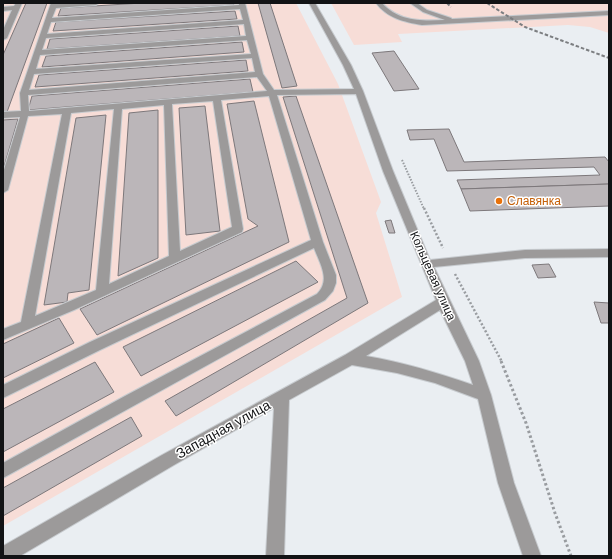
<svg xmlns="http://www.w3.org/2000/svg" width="612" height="559" font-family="Helvetica,sans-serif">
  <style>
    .industrial { fill: #f7ddd7 }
    .building { fill: #bbb6b9; stroke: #7d787b }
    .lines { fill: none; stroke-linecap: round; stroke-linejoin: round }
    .minor-casing { stroke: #c7cbcf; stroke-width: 2 }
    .path-far2 { stroke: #999ca0; stroke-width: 2; stroke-dasharray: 1.5 1.5; stroke-linecap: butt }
    .path-far1 { stroke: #999ca0; stroke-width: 2.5; stroke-dasharray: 2 2; stroke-linecap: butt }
    .path { stroke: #999ca0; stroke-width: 3; stroke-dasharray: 2.5 2.5; stroke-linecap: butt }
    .minor { fill: #9c9a9a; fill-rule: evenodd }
    .rail { stroke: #7c7e81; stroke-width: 2; stroke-dasharray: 3.5 2; stroke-linecap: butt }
    .food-dot { fill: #e8710a; stroke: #fff; stroke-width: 1.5 }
    .labels { text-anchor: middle; stroke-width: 3; stroke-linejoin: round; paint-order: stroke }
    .food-label { font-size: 12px; fill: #c56008; stroke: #fff; text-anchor: start }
    .street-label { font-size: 12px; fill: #121315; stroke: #fff }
    .near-street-label { font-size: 14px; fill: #121315; stroke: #fff }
  </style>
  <rect width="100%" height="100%" fill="#eaeef2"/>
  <!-- industrial -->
  <g class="industrial">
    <path d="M 3,3 L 296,3 L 338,84 L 381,202 L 376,213 L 402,297 L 3,526 Z"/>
    <path d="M 331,3 L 609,3 L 609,33 L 590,27 L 568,25 L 398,34 L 402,42 L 354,45 Z"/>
  </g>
  <!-- building -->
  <g class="building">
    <path d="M 26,3 L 47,3 L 7,112 L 3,112 L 3,55 Z"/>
    <path d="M 142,3 L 233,3 L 234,5 L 58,16 L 61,8 Z"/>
    <path d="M 258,3 L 270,3 L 297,86 L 282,88 Z"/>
    <path d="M 235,11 L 237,19 L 53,31 L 56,22 Z"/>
    <path d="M 238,26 L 240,36 L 47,49 L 50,39 Z"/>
    <path d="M 242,42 L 244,52 L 42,67 L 46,56 Z"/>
    <path d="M 394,51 L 419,89 L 394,91 L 372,53 Z"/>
    <path d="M 246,60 L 248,71 L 35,87 L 39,75 Z"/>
    <path d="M 250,79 L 253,92 L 28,110 L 32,96 Z"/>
    <path d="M 296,96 L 368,303 L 176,416 L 165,401 L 347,298 L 283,97 Z"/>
    <path d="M 254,101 L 289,242 L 97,335 L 80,309 L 258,226 L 248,219 L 227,104 Z"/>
    <path d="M 205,106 L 220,231 L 186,235 L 179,108 Z"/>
    <path d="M 158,110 L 158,258 L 118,276 L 129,113 Z"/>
    <path d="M 106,115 L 89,290 L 68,293 L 67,302 L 44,305 L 76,118 Z"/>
    <path d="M 18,119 L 3,170 L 3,120 Z"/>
    <path d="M 449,129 L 464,162 L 605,157 L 609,162 L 609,184 L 461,189 L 457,180 L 600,175 L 594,167 L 447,171 L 434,139 L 410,140 L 407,130 Z"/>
    <path d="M 609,184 L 609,206 L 470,211 L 461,189 Z"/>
    <path d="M 391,220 L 395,233 L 389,233 L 385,221 Z"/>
    <path d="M 296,261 L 318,282 L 141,376 L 123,347 Z"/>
    <path d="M 549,264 L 556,277 L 538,278 L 532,265 Z"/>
    <path d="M 594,302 L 609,303 L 609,323 L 601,323 Z"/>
    <path d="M 59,318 L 74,343 L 3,378 L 3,344 Z"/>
    <path d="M 95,362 L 114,392 L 3,452 L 3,409 Z"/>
    <path d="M 131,417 L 142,436 L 3,516 L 3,488 Z"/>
  </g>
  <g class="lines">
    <!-- minor casing -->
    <g class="minor-casing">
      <g id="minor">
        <path d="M 16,3 L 22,3 L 7,38 L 3,40 L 3,30 L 12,10 L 3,11 L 3,7 L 14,6 Z"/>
        <path d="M 51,3 L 99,3 L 96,5 L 56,8 L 52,18 L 239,5 L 239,3 L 245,3 L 263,74 L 274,90 L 354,89 L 343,65 L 309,3 L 315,3 L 351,65 L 363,91 L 393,171 L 430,260 L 525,250 L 609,249 L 609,257 L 525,258 L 434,267 L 479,361 L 491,395 L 514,483 L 541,556 L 523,556 L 498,483 L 478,399 L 435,383 L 397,373 L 352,365 L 289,400 L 284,556 L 266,556 L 274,408 L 174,465 L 20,556 L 3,556 L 3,546 L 162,455 L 345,355 L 436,300 L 383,171 L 356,94 L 277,95 L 323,242 L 336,275 L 336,283 L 333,291 L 325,300 L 3,478 L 3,463 L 125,396 L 317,294 C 331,280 320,264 314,248 L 100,350 L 3,398 L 3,385 L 90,342 L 311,240 L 269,96 L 221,100 L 243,229 L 242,232 L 74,310 L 3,340 L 3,329 L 21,322 L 62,114 L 28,116 L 8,190 L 3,193 L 3,173 L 20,117 L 3,118 L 3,112 L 21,111 L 20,93 ZM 240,9 L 243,20 L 47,34 L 51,22 ZM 244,24 L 246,36 L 42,50 L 46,38 ZM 247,40 L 251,54 L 36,69 L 40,55 ZM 252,58 L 255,72 L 29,90 L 34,74 ZM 257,77 L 267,91 L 29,111 L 28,95 ZM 213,101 L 232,227 L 180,251 L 172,104 ZM 164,105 L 169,256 L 109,284 L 122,109 ZM 114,109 L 96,290 L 35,316 L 71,113 ZM 440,310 L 465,361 L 473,385 C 438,373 403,362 366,356 Z"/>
        <path d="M 376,3 L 382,3 C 399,22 422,21 445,20 L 423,12 L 410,3 L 417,3 L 427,10 L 451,18 L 452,19 L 609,11 L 609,15 L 422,25 C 404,22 387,18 376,3 Z"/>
      </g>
    </g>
    <!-- path-far2 -->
    <path class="path-far2" d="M 402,160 L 424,209"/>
    <!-- path-far1 -->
    <g class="path-far1">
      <path d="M 424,208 L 443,248"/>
      <path d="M 455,274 L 502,362"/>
    </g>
    <!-- path -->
    <path class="path" d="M 501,361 L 526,423 L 555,513 L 571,556"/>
    <!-- minor -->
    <use href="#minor" class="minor"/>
    <!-- rail -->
    <g class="rail">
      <path d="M 447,3 L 451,7"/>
      <path d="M 487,3 L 525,27 L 609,58"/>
    </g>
  </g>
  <!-- markers -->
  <circle class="food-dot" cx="499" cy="201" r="4"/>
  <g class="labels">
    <!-- food labels -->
    <g class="food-label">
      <text x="507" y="205">Славянка</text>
    </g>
    <!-- street labels -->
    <g class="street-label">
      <text transform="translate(433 276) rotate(66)" y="4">Кольцевая улица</text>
    </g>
    <!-- near-street labels -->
    <g class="near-street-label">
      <text transform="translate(223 429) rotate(-29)" y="5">Западная улица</text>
    </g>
  </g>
  <!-- border -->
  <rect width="612" height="559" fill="none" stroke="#121315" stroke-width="8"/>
</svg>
